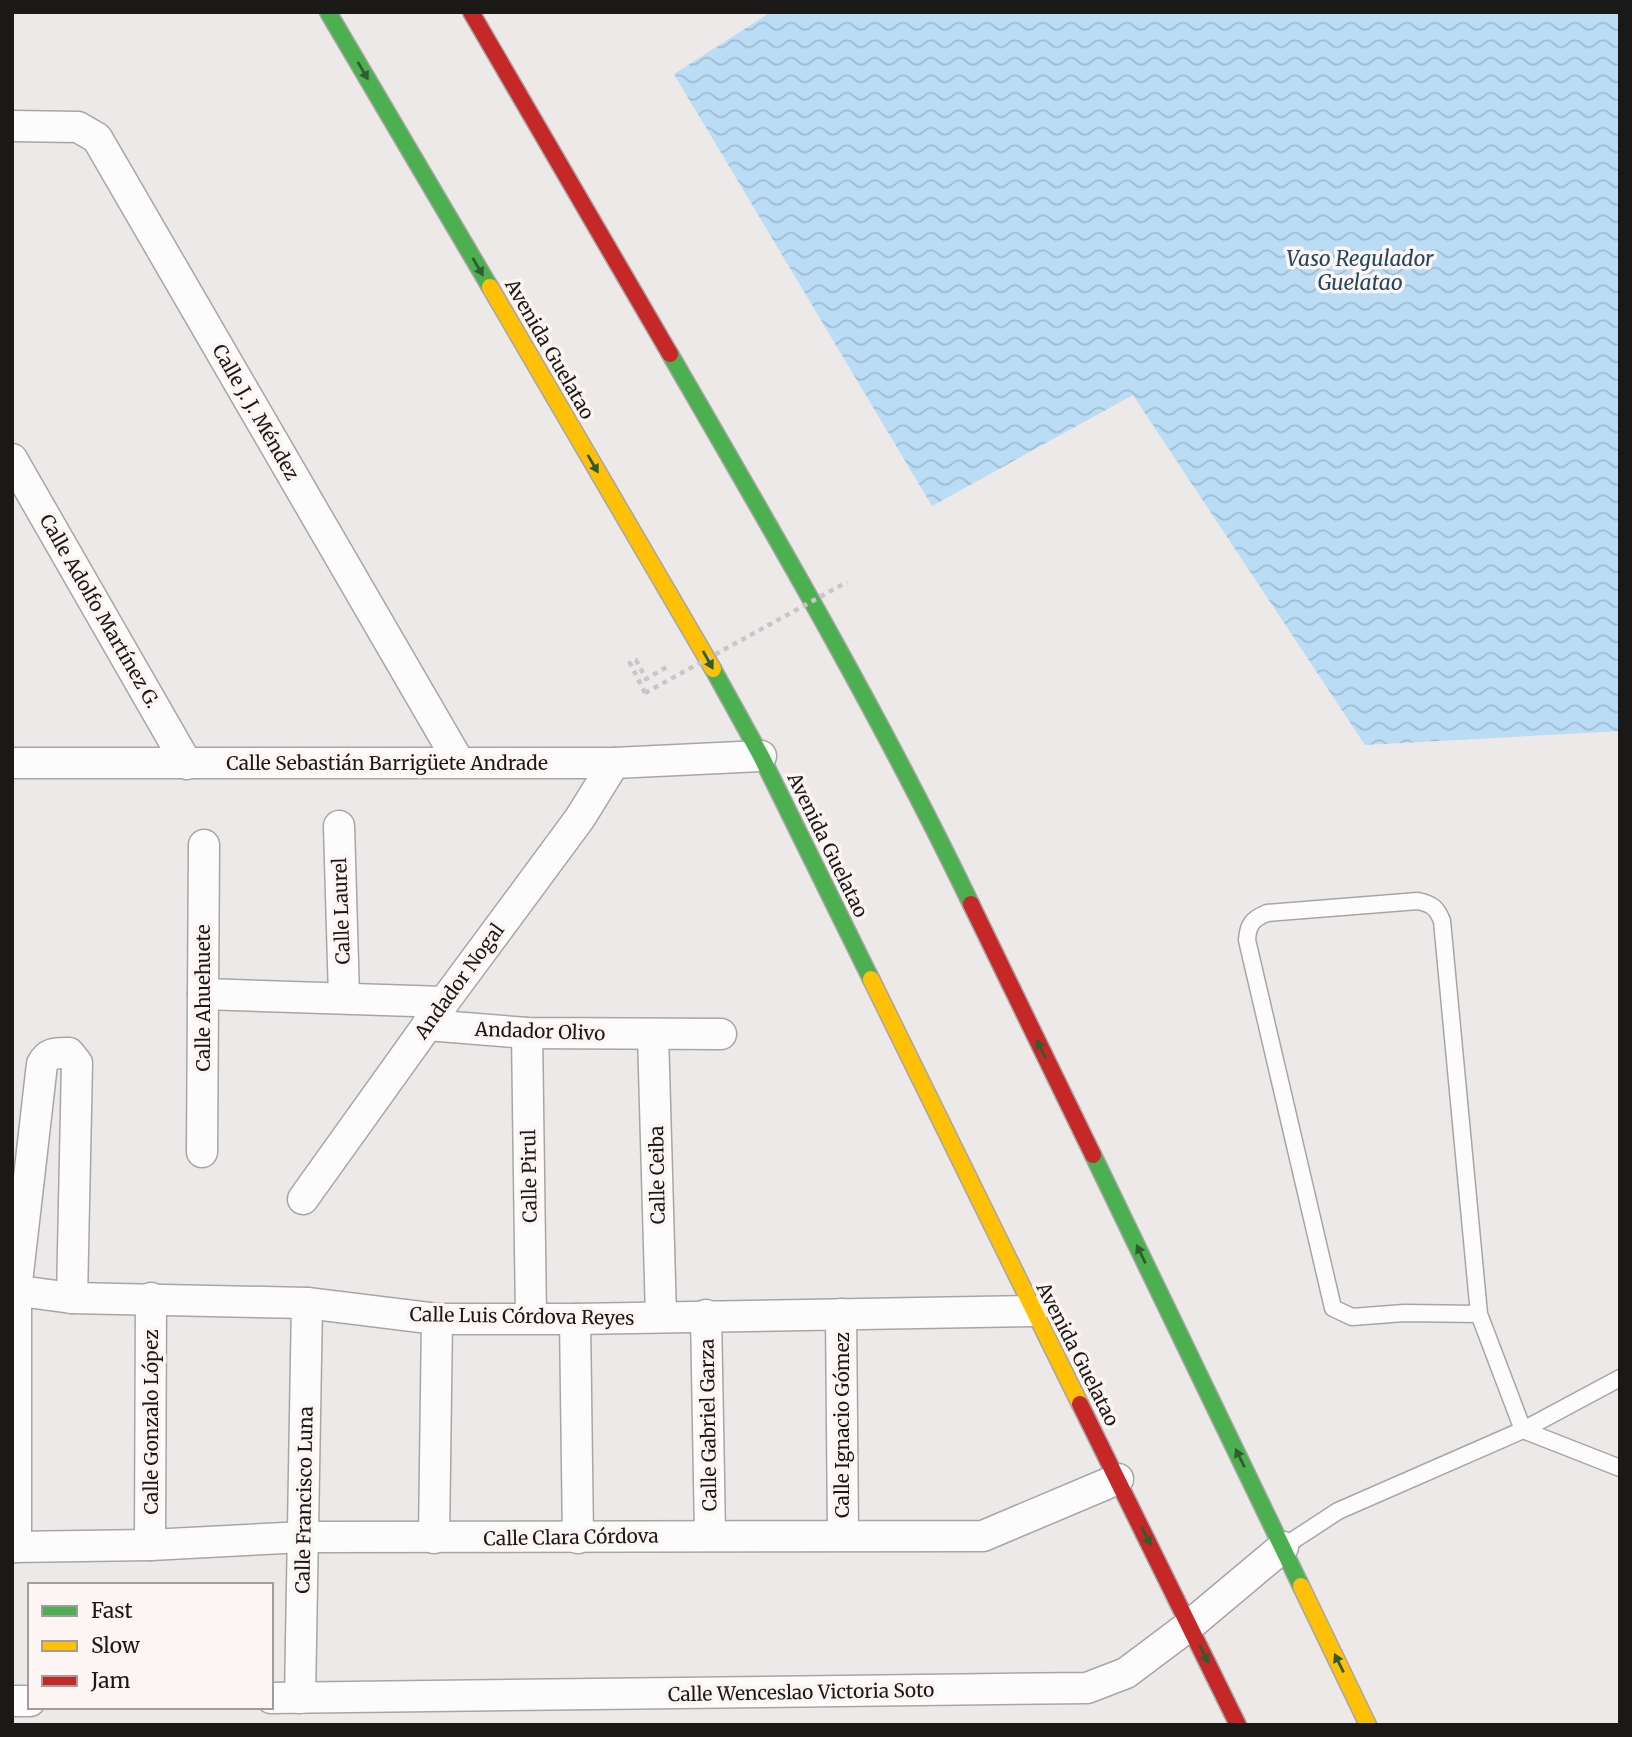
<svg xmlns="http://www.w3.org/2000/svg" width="1632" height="1737" font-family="Merriweather,serif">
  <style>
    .water { fill: url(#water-waves) }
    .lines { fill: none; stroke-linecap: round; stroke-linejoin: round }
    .lane-casing { stroke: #a8a6a5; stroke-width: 19 }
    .street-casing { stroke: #a8a6a5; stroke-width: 33 }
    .fast-casing { stroke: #a8a6a5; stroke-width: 19 }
    .slow-casing { stroke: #a8a6a5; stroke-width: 19 }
    .jam-casing { stroke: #a8a6a5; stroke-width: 19 }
    .path { stroke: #c8c7c7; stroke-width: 4.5; stroke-dasharray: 5 5; stroke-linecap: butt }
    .lane { stroke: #fcfcfc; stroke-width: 16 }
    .street { stroke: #fcfcfc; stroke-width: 30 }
    .fast { stroke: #4caf50; stroke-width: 16 }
    .slow { stroke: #ffc107; stroke-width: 16 }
    .jam { stroke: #c62828; stroke-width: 16 }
    .path-bridge { stroke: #c8c7c7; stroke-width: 4.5; stroke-dasharray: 5 5; stroke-linecap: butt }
    .oneway { fill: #315c31 }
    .labels { text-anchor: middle; stroke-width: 7; stroke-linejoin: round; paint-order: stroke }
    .street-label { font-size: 19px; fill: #1b1918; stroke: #fcf5f3 }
    .water-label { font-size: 21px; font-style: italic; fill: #21475f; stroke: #fcf5f3 }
  </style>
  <defs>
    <pattern id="water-waves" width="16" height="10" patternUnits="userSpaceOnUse" patternTransform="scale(1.75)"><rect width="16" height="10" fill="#badcf5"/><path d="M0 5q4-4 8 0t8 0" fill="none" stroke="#9fbcd1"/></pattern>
  </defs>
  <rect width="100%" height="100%" fill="#ece9e8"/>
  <!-- water -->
  <path class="water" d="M 771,12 L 1620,12 L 1620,731 L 1365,745 L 1133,395 L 932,506 L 674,74 Z"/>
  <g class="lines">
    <!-- lane casing -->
    <g class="lane-casing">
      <g id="lane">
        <path d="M 1479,1314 L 1404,1313 L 1352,1317 L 1333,1308 L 1247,940 C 1248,925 1252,919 1267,913 L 1418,901 C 1432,904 1437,908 1442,921 L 1479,1314 L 1523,1430 L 1620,1468"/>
        <path d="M 1283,1547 L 1338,1511 L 1523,1430 L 1620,1378"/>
      </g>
    </g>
    <!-- street casing -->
    <g class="street-casing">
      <g id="street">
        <path d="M 12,126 L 78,127 L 97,138 L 459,762"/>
        <path d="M 12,459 L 187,764"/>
        <path d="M 12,763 L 614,763 L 761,756"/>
        <path d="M 339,826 L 344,997"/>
        <path d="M 203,994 L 444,1002"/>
        <path d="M 427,1025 L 527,1033 L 721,1034"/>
        <path d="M 527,1033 L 531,1318"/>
        <path d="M 653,1034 L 661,1316"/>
        <path d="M 202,1152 L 204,845"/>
        <path d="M 303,1199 L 444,1002 L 580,818 L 614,763"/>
        <path d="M 12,1290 L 72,1298 L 307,1303 L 437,1319 L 575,1319 L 1033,1311"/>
        <path d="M 841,1314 L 843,1535"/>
        <path d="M 706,1315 L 710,1534"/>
        <path d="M 575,1319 L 578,1538"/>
        <path d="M 434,1538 L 437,1319"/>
        <path d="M 150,1545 L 151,1298"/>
        <path d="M 12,1547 L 150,1545 L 304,1537 L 983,1536 L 1118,1479"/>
        <path d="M 16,1547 L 16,1291 L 42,1064 C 48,1052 57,1053 69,1053 L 77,1063 L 72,1298"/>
        <path d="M 271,1698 L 1087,1688 L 1126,1673 L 1190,1625 L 1283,1547"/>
        <path d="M 300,1698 L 307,1303"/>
        <path d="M 12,1701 L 30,1701"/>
      </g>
    </g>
    <!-- fast casing -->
    <g class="fast-casing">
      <g id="fast">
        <path d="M 328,12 L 490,287"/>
        <path d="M 670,354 C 775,535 880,715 971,904"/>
        <path d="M 713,669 L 761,756 L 871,979"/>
        <path d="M 1093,1155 L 1301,1586"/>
      </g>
    </g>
    <!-- slow casing -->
    <g class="slow-casing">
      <g id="slow">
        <path d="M 490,287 L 713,669"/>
        <path d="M 871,979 L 1080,1404"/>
        <path d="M 1301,1586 L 1368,1725"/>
      </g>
    </g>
    <!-- jam casing -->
    <g class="jam-casing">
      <g id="jam">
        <path d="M 471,12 L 670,354"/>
        <path d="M 971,904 L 1093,1155"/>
        <path d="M 1080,1404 L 1238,1725"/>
      </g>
    </g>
    <!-- path -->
    <path class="path" d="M 645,693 L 630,663 L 636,660 L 646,679 L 670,665"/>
    <!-- lane -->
    <use href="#lane" class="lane"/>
    <!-- street -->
    <use href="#street" class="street"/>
    <!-- fast -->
    <use href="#fast" class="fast"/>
    <!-- slow -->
    <use href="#slow" class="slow"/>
    <!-- jam -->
    <use href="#jam" class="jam"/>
    <!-- path-bridge -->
    <path class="path-bridge" d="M 645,693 L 847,582"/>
  </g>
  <!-- one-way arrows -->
  <defs><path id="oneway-solid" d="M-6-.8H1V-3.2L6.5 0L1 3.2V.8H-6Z" transform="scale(1.75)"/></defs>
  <g class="oneway">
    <use href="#oneway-solid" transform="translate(363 71) rotate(60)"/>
    <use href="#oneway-solid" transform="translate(478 267) rotate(60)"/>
    <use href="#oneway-solid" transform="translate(593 464) rotate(60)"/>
    <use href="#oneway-solid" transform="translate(708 660) rotate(61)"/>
    <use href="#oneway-solid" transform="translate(1041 1049) rotate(-116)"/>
    <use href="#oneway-solid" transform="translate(1141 1254) rotate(-116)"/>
    <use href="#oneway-solid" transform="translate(1240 1458) rotate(-116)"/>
    <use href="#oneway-solid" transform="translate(1146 1536) rotate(63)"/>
    <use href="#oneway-solid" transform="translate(1204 1654) rotate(64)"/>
    <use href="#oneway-solid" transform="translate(1339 1663) rotate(-116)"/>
  </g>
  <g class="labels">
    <!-- street labels -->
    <g class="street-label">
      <text transform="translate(550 349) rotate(60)" y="7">Avenida Guelatao</text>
      <text transform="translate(256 412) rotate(60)" y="7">Calle J. J. Méndez</text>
      <text transform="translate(100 611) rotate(60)" y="7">Calle Adolfo Martínez G.</text>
      <text x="387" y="770">Calle Sebastián Barrigüete Andrade</text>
      <text transform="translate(828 845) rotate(64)" y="7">Avenida Guelatao</text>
      <text transform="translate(341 911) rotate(-92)" y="7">Calle Laurel</text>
      <text transform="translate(459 981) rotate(-54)" y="7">Andador Nogal</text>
      <text transform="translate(203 998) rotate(-90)" y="7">Calle Ahuehuete</text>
      <text transform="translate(540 1031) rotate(2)" y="7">Andador Olivo</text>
      <text transform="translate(657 1175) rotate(-91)" y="7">Calle Ceiba</text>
      <text transform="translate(529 1176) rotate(-91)" y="7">Calle Pirul</text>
      <text transform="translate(522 1316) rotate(1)" y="7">Calle Luis Córdova Reyes</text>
      <text transform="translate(1078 1354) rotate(63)" y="7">Avenida Guelatao</text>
      <text transform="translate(151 1422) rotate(-90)" y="7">Calle Gonzalo López</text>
      <text transform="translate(708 1425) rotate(-91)" y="7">Calle Gabriel Garza</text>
      <text transform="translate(842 1425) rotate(-90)" y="7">Calle Ignacio Gómez</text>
      <text transform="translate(304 1500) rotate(-89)" y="7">Calle Francisco Luna</text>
      <text transform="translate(571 1537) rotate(-1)" y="7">Calle Clara Córdova</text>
      <text transform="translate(801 1692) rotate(-1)" y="7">Calle Wenceslao Victoria Soto</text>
    </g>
    <!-- water labels -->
    <g class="water-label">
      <text x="1360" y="266">Vaso Regulador<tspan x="1360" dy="24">Guelatao</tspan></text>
    </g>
  </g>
  <!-- border -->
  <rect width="1632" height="1737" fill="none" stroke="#1b1918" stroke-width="28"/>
  <!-- legend -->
  <rect x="28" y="1583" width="245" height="126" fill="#fcf5f3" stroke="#a29d9b" stroke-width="2"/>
  <rect x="42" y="1606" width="35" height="10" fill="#4caf50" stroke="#a29d9b" stroke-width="2"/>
  <text x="91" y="1618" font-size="21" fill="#1b1918">Fast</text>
  <rect x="42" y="1641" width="35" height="10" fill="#ffc107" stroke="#a29d9b" stroke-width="2"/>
  <text x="91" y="1653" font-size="21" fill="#1b1918">Slow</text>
  <rect x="42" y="1676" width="35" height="10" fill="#c62828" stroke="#a29d9b" stroke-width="2"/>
  <text x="91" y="1688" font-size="21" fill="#1b1918">Jam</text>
</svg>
